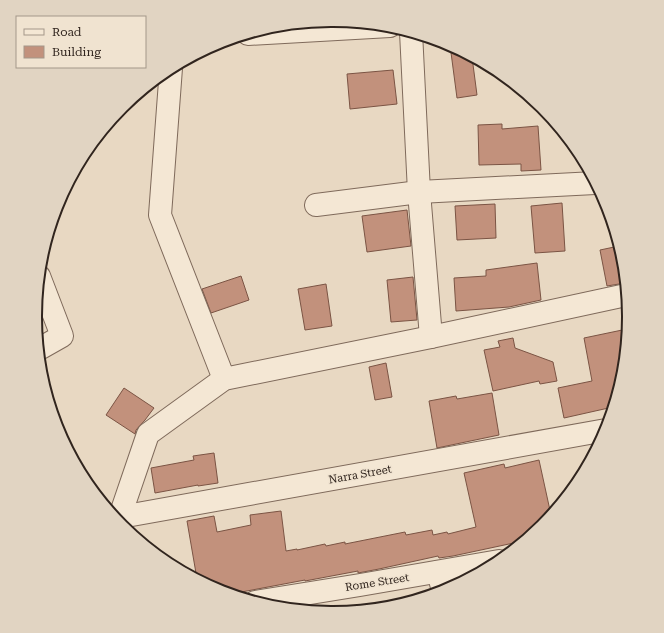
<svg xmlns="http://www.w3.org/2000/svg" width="664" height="633" font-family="'Roboto Serif',serif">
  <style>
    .building { fill: #c2917c; stroke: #7b5444 }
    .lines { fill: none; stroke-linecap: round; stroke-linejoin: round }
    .minor-casing { stroke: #7f6a5b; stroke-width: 24 }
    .minor { stroke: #f4e7d4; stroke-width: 22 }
    .labels { text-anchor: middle; stroke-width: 3; stroke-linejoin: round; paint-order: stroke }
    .street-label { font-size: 11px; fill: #31251e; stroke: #f0e3d0 }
    .rim { fill: none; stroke: #31251e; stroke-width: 2 }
  </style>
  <rect width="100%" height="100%" fill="#e8d8c2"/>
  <!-- building -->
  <g class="building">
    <path d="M 450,45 L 472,57 L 477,95 L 457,98 Z"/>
    <path d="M 393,70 L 397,104 L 350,109 L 347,74 Z"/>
    <path d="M 502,124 L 502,129 L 538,126 L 541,170 L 521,171 L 521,164 L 479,165 L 478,125 Z"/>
    <path d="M 562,203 L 565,251 L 535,253 L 531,206 Z"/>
    <path d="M 495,204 L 496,238 L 457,240 L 455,206 Z"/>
    <path d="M 407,210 L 411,246 L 367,252 L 362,216 Z"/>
    <path d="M 619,246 L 623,259 L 625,283 L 607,286 L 600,250 Z"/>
    <path d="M 537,263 L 541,300 L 509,307 L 456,311 L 454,278 L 486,276 L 486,270 Z"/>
    <path d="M 241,276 L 249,300 L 211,313 L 202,289 Z"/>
    <path d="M 413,277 L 417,320 L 391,322 L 387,280 Z"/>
    <path d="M 326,284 L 332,326 L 305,330 L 298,289 Z"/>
    <path d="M 627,329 L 623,375 L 613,407 L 564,418 L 558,388 L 592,381 L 584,338 Z"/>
    <path d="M 513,338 L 515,348 L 553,362 L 557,381 L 540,384 L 539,381 L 493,391 L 484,350 L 500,347 L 498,341 Z"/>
    <path d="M 386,363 L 392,397 L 375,400 L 369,367 Z"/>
    <path d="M 124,388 L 154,408 L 145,420 L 136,430 L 135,434 L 106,415 Z"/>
    <path d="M 492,393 L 499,435 L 437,448 L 429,401 L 456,396 L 457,399 Z"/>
    <path d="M 214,453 L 218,483 L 198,486 L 198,485 L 155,493 L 151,468 L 194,460 L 193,456 Z"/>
    <path d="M 539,460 L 551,515 L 541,526 L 523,541 L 453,556 L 439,558 L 438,556 L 379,569 L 358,573 L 358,571 L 305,581 L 305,580 L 231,594 L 218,590 L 197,579 L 187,521 L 214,516 L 217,532 L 251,525 L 250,515 L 281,511 L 286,551 L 297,549 L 297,550 L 325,544 L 326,546 L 345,542 L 345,544 L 405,532 L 406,535 L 432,530 L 433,535 L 447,532 L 448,534 L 476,527 L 464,473 L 504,464 L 505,468 Z"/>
  </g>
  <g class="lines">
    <!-- minor casing -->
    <g class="minor-casing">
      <g id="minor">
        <path d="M 411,32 L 419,192 L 431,337"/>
        <path d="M 248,34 L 390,26"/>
        <path d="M 171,68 L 160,215 L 224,379"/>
        <path d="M 316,205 L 419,192 L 595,183"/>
        <path d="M 39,349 L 62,336 L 39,276"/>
        <path d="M 120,516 L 148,434 L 224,379 L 431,337 L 626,295"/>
        <path d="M 115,518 L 606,430"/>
        <path d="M 438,572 L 443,591"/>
        <path d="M 255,602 L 360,585 L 499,561"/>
      </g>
    </g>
    <!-- minor -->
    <use href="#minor" class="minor"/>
  </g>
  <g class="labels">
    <!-- street labels -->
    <g class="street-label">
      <text transform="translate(360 474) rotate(-10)" y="4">Narra Street</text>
      <text transform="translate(377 582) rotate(-9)" y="4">Rome Street</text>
    </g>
  </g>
  <!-- crop -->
  <path d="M0 0H664V633H0ZM331 27H333A289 289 0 0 1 622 316V317A289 289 0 0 1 333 606H331A289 289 0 0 1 42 317V316A289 289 0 0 1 331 27Z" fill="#e1d4c2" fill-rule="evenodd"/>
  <path class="rim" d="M331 27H333A289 289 0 0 1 622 316V317A289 289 0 0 1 333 606H331A289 289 0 0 1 42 317V316A289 289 0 0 1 331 27Z"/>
  <!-- legend -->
  <rect x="16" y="16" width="130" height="52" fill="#f0e3d0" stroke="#a49789"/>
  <rect x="24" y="29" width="20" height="6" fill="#f4e7d4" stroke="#a49789"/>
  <text x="52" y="36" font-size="12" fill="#31251e">Road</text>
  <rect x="24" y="46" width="20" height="12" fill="#c2917c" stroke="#a49789"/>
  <text x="52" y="56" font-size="12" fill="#31251e">Building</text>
</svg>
